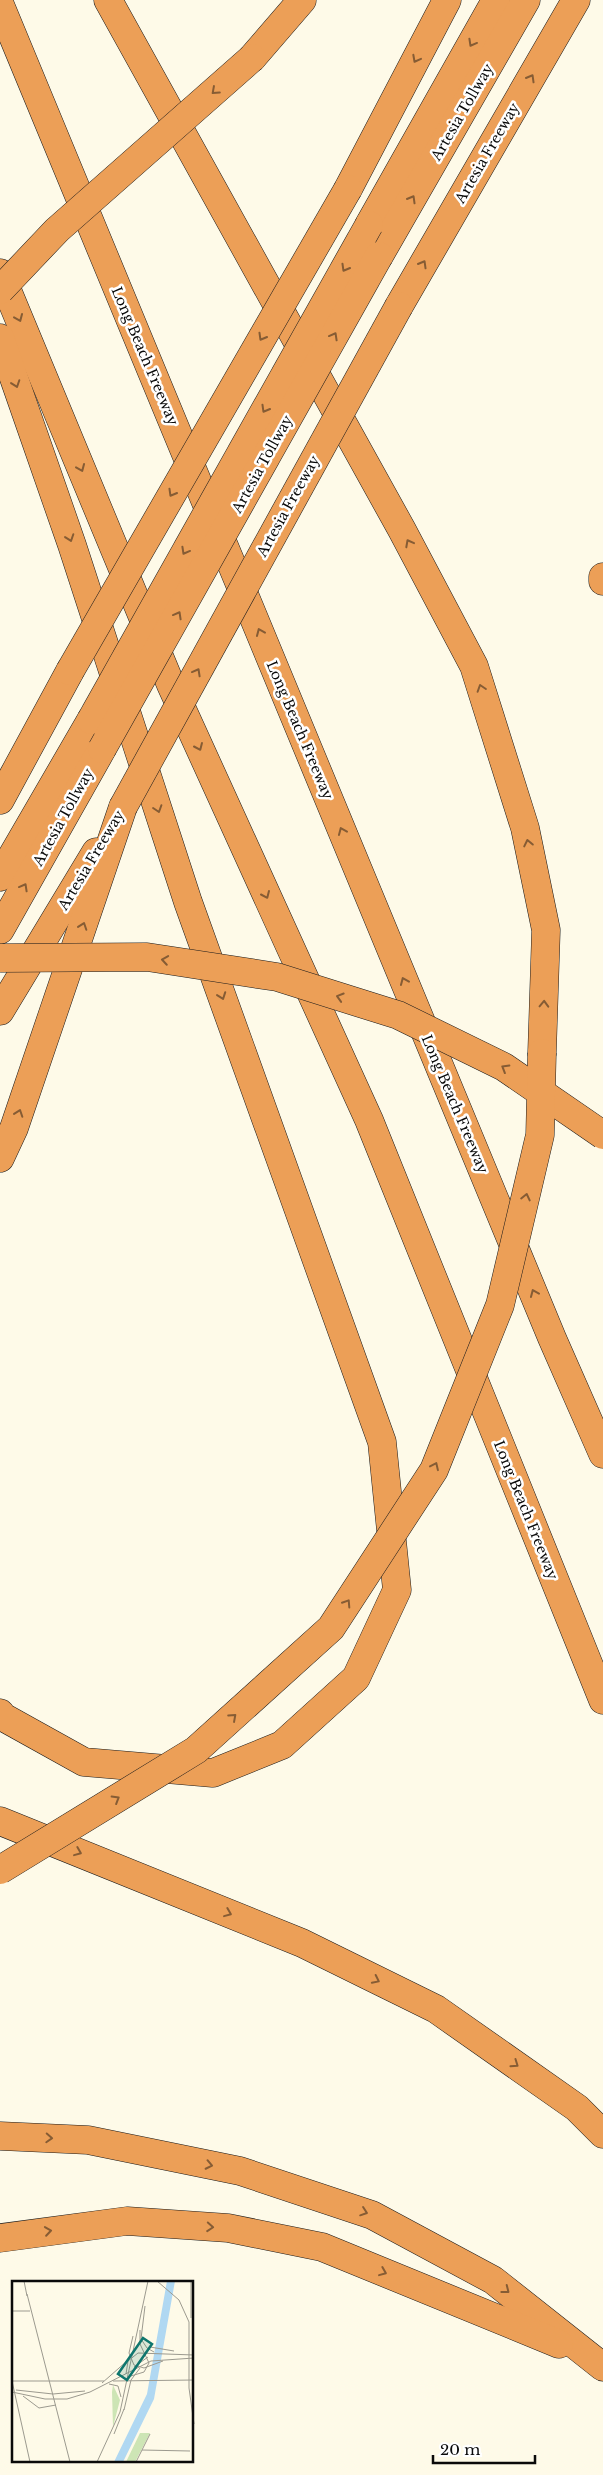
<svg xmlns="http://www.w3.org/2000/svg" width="603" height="2475" font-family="'Libre Baskerville',serif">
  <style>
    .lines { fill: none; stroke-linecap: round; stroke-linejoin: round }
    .motorway-casing { stroke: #1b1b1b; stroke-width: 29 }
    .motorway { stroke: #ec9f57; stroke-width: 28 }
    .motorway-bridge-casing { stroke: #1b1b1b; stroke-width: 29; stroke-linecap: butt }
    .motorway-bridge { stroke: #ec9f57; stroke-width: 28 }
    .oneway { stroke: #865c34 }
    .labels { text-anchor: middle; stroke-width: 5; stroke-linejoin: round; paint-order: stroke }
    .street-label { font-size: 14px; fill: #0a0a0a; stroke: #fff }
    .inset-road { fill: none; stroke: #9c9a8f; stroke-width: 1 }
    .view { fill: #0f766e; fill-opacity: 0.15; stroke: #0f766e; stroke-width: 2.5 }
    .inset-edge { fill: none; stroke: #0a0a0a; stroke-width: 2.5 }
  </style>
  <rect width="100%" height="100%" fill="#fefae8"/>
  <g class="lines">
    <!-- motorway casing -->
    <g class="motorway-casing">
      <g id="motorway">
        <path d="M 108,0 L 402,530 L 474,666 L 525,828 L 546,930 L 542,1053"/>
        <path d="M 0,5 L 552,1338 L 603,1454"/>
        <path d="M 252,58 L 302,0"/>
        <path d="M 348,189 L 447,0"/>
        <path d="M 369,225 L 496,0"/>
        <path d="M 379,256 L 526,0"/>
        <path d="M 0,273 L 171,685 L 369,1120 L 603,1700"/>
        <path d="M 399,306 L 576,0"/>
        <path d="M 0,338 L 72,545 L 188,902 L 382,1442 L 397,1590 L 356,1678 L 282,1745 L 213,1773 L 84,1762 L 3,1717 L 0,1713"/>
        <path d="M 603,577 L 603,581"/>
        <path d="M 0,800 L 70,671"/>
        <path d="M 0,877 L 91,720"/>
        <path d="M 0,930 L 102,749"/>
        <path d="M 0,1011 L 96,852"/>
        <path d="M 0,1158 L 14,1128 L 123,807"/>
        <path d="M 0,1821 L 302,1943 L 436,2009 L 577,2108 L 603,2134"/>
        <path d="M 0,2136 L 88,2140 L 240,2171 L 372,2215 L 493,2280 L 603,2367"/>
        <path d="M 0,2238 L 127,2221 L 228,2228 L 322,2247 L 559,2344"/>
      </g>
    </g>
    <!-- motorway -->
    <use href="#motorway" class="motorway"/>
    <!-- motorway-bridge casing -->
    <g class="motorway-bridge-casing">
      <g id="motorway-bridge">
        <path d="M 0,290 L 57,230 L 252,58"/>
        <path d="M 70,671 L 348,189"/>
        <path d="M 91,720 L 369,225"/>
        <path d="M 102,749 L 379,256"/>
        <path d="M 123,807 L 399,306"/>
        <path d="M 0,958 L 147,957 L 277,977 L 398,1015 L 504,1067 L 603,1135"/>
        <path d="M 0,1870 L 196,1750 L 331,1628 L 434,1470 L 500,1305 L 540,1135 L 542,1053"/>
      </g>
    </g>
    <!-- motorway-bridge -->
    <use href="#motorway-bridge" class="motorway-bridge"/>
  </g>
  <!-- one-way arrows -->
  <defs><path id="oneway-chevron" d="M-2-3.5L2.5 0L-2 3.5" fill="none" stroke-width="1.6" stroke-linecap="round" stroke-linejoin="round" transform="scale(1.25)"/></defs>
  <g class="oneway">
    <use href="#oneway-chevron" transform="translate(472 43) rotate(119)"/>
    <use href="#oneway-chevron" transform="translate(416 59) rotate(118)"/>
    <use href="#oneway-chevron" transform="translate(531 78) rotate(-60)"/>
    <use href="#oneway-chevron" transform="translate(215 91) rotate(138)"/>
    <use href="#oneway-chevron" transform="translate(412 199) rotate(-60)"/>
    <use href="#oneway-chevron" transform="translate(423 264) rotate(-60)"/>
    <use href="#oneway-chevron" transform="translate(345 268) rotate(120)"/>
    <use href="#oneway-chevron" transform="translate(19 318) rotate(67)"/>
    <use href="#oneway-chevron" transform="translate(334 336) rotate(-61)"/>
    <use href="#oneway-chevron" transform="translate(262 337) rotate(120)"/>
    <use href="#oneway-chevron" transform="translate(16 384) rotate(71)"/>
    <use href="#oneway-chevron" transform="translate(265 409) rotate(120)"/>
    <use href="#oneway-chevron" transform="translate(81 468) rotate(67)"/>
    <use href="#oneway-chevron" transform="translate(172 493) rotate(120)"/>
    <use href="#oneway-chevron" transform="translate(70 538) rotate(71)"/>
    <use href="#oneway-chevron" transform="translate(409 543) rotate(-118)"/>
    <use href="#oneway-chevron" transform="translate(185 551) rotate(119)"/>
    <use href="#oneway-chevron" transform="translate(178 615) rotate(-61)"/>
    <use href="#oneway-chevron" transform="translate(260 632) rotate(-113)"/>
    <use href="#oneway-chevron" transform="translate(197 672) rotate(-61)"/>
    <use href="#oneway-chevron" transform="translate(481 688) rotate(-108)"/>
    <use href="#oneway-chevron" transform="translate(199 747) rotate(66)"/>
    <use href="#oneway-chevron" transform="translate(158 809) rotate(72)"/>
    <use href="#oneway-chevron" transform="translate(342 831) rotate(-113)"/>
    <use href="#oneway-chevron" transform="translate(528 843) rotate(-102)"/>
    <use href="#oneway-chevron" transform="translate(24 887) rotate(-61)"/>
    <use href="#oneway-chevron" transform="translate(266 895) rotate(66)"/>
    <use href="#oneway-chevron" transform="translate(83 926) rotate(-71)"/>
    <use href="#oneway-chevron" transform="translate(165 960) rotate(-171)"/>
    <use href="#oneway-chevron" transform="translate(404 981) rotate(-113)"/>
    <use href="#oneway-chevron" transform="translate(222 996) rotate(70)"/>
    <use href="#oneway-chevron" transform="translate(340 997) rotate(-163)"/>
    <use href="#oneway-chevron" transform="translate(544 1004) rotate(-88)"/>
    <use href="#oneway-chevron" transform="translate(505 1068) rotate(-149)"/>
    <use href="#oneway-chevron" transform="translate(19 1113) rotate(-71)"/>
    <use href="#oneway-chevron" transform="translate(526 1197) rotate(-77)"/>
    <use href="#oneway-chevron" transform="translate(534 1293) rotate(-113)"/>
    <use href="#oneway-chevron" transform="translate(435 1466) rotate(-65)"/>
    <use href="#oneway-chevron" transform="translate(347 1603) rotate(-57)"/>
    <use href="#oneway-chevron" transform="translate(233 1717) rotate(-42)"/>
    <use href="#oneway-chevron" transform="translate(116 1799) rotate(-31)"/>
    <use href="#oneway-chevron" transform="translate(78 1852) rotate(22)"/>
    <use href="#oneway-chevron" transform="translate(228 1913) rotate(22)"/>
    <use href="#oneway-chevron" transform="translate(376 1980) rotate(26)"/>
    <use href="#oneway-chevron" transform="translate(515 2064) rotate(35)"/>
    <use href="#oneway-chevron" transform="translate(49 2138) rotate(3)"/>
    <use href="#oneway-chevron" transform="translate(209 2165) rotate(12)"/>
    <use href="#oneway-chevron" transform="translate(364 2212) rotate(19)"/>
    <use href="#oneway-chevron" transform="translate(210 2227) rotate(4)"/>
    <use href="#oneway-chevron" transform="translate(48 2231) rotate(-8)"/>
    <use href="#oneway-chevron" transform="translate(383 2272) rotate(22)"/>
    <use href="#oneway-chevron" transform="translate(506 2290) rotate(38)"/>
  </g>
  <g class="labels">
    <!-- street labels -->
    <g class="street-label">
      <text transform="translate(462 112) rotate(-60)" y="5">Artesia Tollway</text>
      <text transform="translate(487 153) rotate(-60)" y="5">Artesia Freeway</text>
      <text transform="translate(145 356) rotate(67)" y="5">Long Beach Freeway</text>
      <text transform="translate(262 464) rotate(-61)" y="5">Artesia Tollway</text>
      <text transform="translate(288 506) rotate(-61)" y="5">Artesia Freeway</text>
      <text transform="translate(300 730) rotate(67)" y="5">Long Beach Freeway</text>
      <text transform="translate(63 817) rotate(-61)" y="5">Artesia Tollway</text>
      <text transform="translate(91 860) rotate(-59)" y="5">Artesia Freeway</text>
      <text transform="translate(455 1104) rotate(67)" y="5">Long Beach Freeway</text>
      <text transform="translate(526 1510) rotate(68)" y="5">Long Beach Freeway</text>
    </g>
  </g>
  <!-- overview -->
  <g transform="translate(12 2281)">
    <rect width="181" height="181" fill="#fefae8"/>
    <path d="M 101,104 L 108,119 L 101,146 L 100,111 ZM 128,152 L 138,152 L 123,181 L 114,181 Z" fill="#cde5b5"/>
    <path d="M 155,0 L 163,0 L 142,118 L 111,181 L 102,181 L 135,113 Z" fill="#b0d8f2"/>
    <path class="inset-road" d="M 12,0 L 15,15M 145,0 L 167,19 L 177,41 L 177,107 L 182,143M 15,13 L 58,181M 133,25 L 129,58 L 135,67 L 142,71M 0,30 L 18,30M 179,37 L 179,0M 121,55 L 117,72 L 122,84 L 132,87 L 151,80M 138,66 L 162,70M 122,86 L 136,76M 114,93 L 116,80 L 126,72 L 182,74M 119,95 L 132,91 L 137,82 L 128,63 L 128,49M 0,100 L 18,181M 0,100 L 92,100M 101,100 L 182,99M 90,102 L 115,80M 97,103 L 106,105 L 109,116M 4,109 L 41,113 L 73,110M 0,111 L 33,118 L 55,118 L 78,111 L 139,80 L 182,77M 11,115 L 27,127 L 44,124M 112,129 L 119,99 L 128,87M 102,153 L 112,128M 130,169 L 178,170M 85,181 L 108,131 L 136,0M 124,181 L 138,153"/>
    <path class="view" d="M 131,57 L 140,63 L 115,99 L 106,93 Z"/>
    <rect width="181" height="181" class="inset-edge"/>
  </g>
  <!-- scale -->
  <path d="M433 2455v8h102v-8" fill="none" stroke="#0a0a0a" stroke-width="2.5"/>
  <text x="440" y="2455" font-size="15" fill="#0a0a0a" stroke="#ffffff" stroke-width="4" paint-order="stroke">20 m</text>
</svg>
